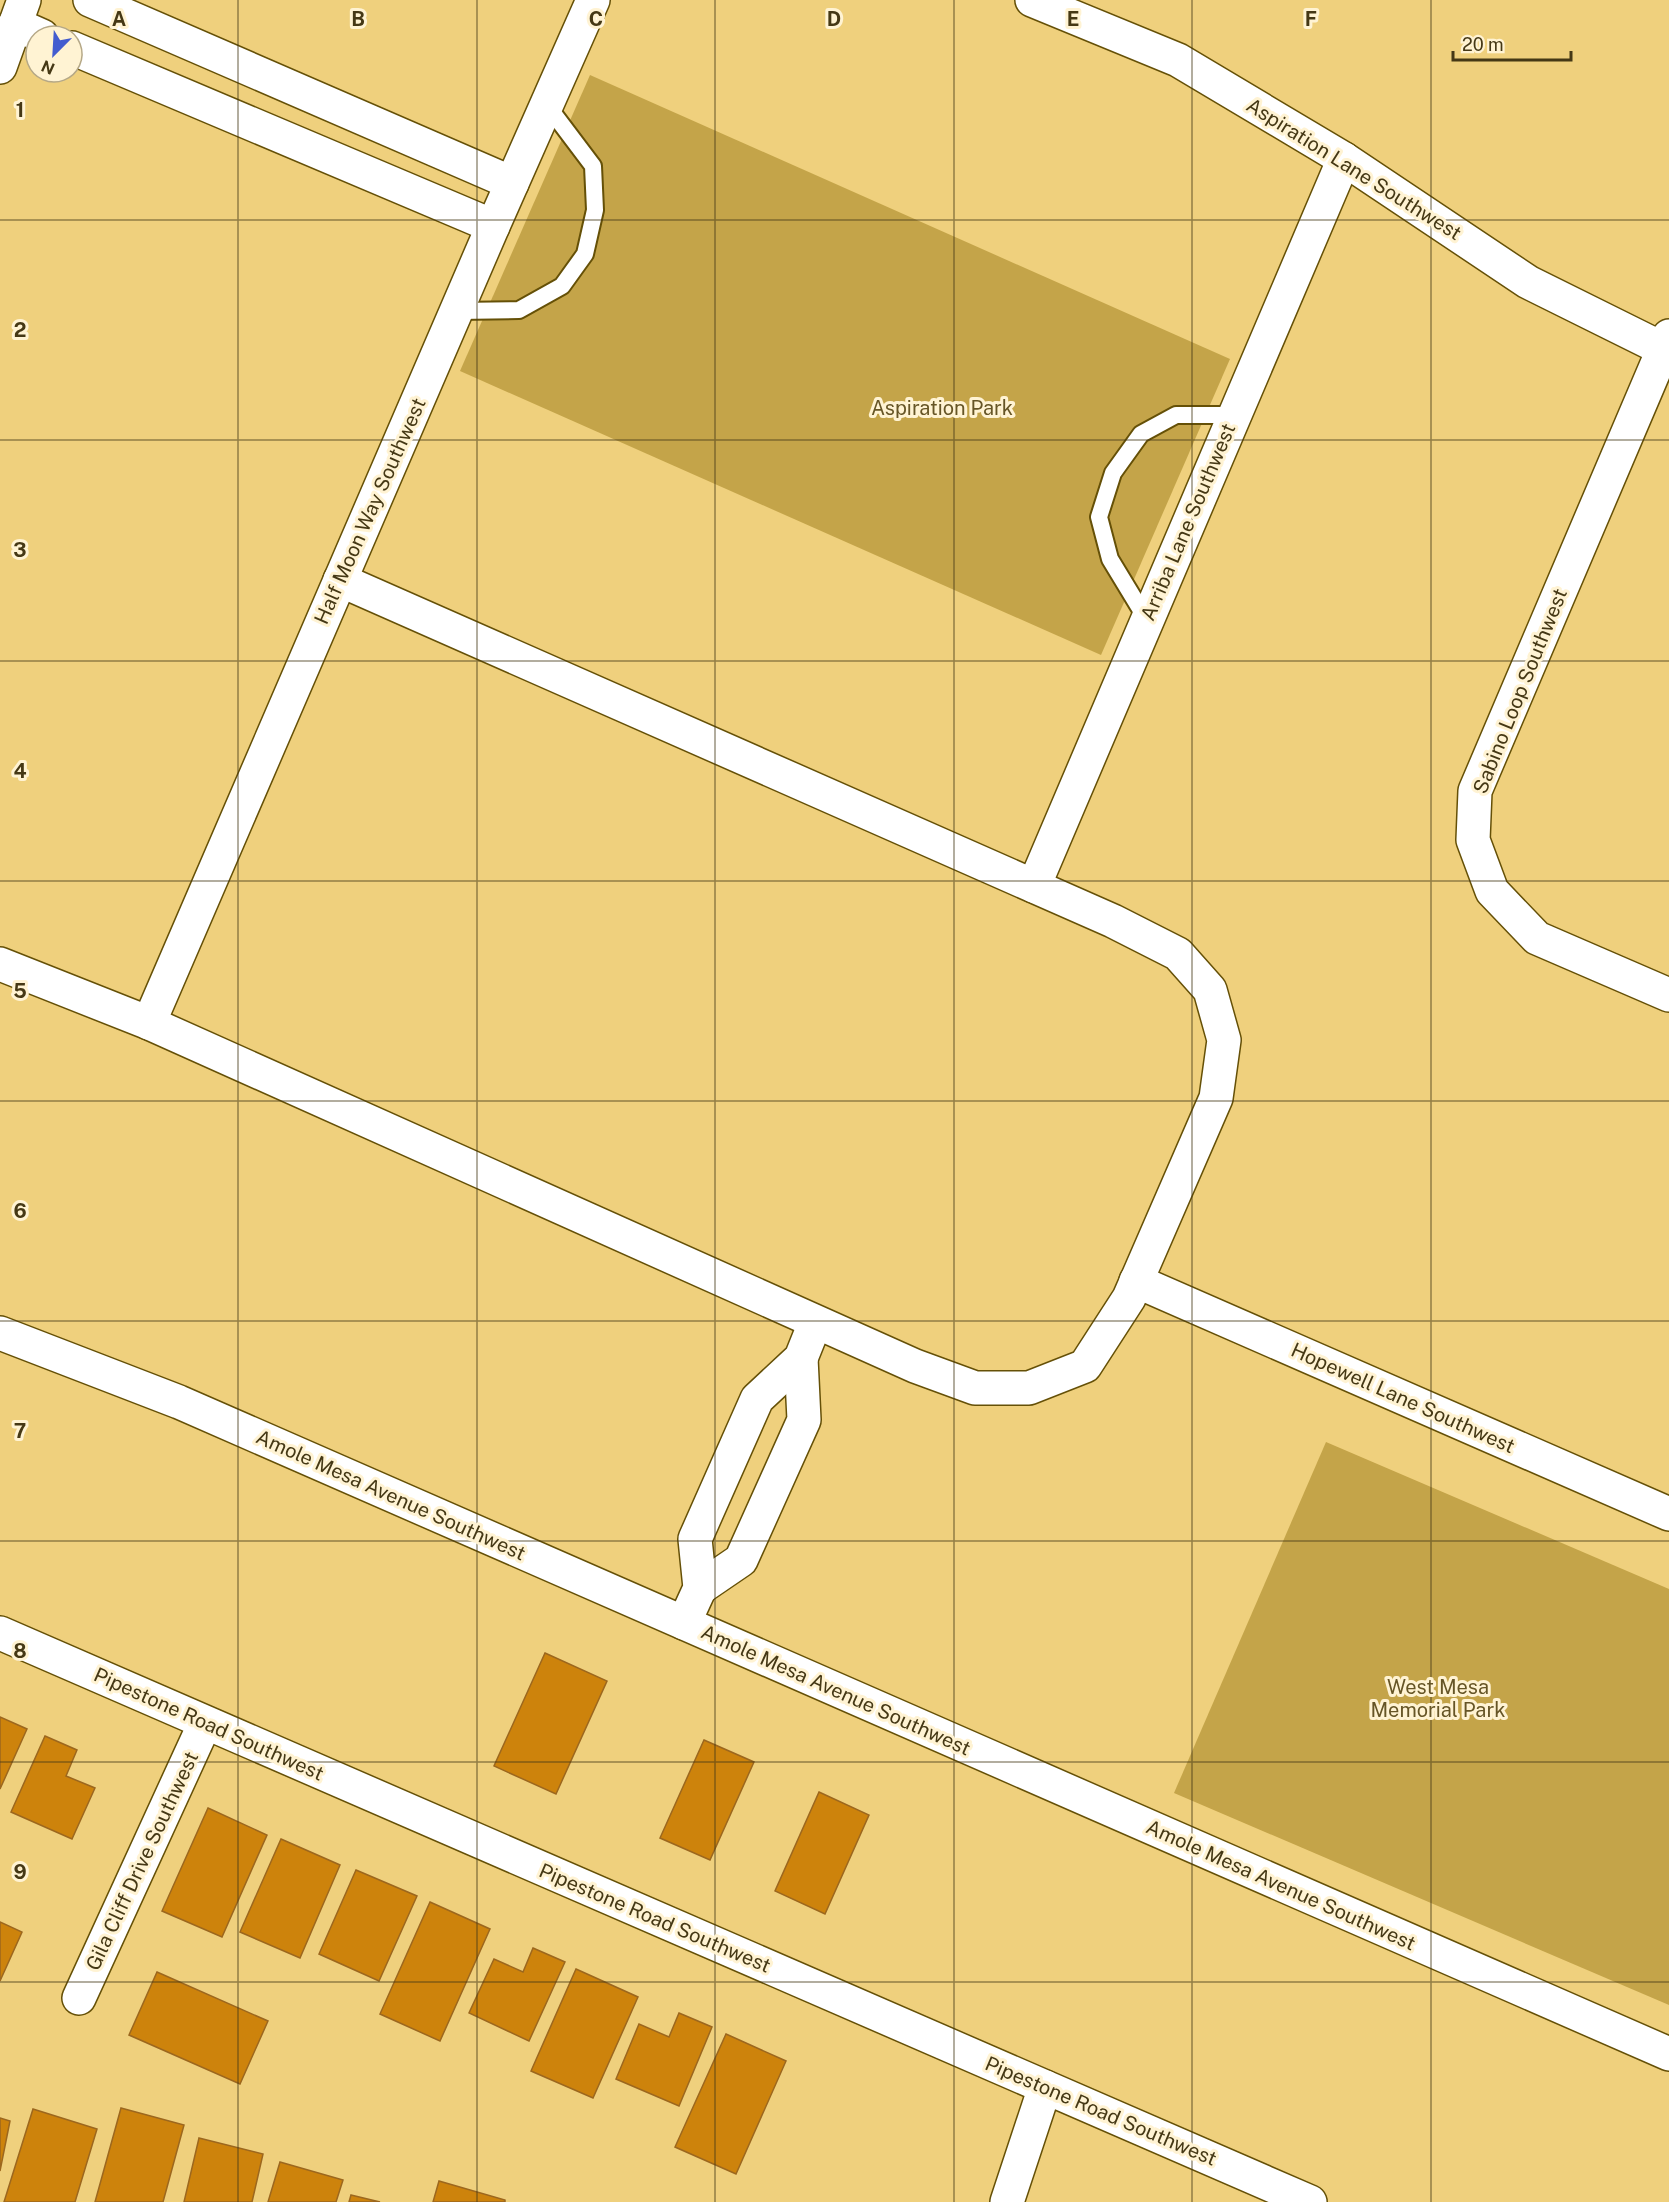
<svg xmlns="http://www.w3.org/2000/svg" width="1669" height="2202" font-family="'Public Sans',sans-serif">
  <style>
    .green { fill: #c4a449 }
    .building { fill: #cd830c; stroke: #9c671e; stroke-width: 1.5 }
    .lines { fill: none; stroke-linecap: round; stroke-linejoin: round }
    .service-casing { stroke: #655007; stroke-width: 20 }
    .minor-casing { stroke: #655007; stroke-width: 36 }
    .tertiary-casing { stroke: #655007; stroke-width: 36 }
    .service { stroke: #fff; stroke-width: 16 }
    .minor { stroke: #fff; stroke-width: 33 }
    .tertiary { stroke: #fff; stroke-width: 33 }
    .grid { fill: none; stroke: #453815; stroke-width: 1.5; stroke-opacity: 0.55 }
    .labels { text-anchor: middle; stroke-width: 6; stroke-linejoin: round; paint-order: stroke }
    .street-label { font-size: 20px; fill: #453815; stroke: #fff3d3 }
    .park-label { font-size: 20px; fill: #665526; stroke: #fff3d3 }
    .grid-label { font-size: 20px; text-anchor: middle; font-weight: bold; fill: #453815; stroke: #fff3d3; stroke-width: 6; stroke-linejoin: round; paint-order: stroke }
  </style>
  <rect width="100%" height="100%" fill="#efd07d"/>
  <!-- green -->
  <g class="green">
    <path d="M 590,75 L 1230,359 L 1101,655 L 460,371 Z"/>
    <path d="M 1326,1442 L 1669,1589 L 1669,2005 L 1174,1793 Z"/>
  </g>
  <!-- building -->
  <g class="building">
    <path d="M 545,1653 L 607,1681 L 556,1794 L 494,1766 Z"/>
    <path d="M 0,1717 L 27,1729 L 0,1789 Z"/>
    <path d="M 45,1736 L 77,1750 L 66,1776 L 95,1788 L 72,1839 L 11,1812 Z"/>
    <path d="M 704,1740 L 754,1762 L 710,1860 L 660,1838 Z"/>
    <path d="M 819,1792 L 869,1815 L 825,1914 L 775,1891 Z"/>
    <path d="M 208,1808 L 267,1835 L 222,1937 L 162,1911 Z"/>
    <path d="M 281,1839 L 340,1865 L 300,1958 L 240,1932 Z"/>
    <path d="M 356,1870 L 417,1896 L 379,1981 L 319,1954 Z"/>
    <path d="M 430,1902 L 490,1929 L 440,2041 L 380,2014 Z"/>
    <path d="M 0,1922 L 22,1932 L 0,1981 Z"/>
    <path d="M 533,1948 L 565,1962 L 529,2041 L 469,2013 L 494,1959 L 523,1972 Z"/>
    <path d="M 576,1969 L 638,1997 L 593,2098 L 531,2071 Z"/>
    <path d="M 157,1972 L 268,2021 L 240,2084 L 129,2035 Z"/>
    <path d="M 679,2013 L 712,2027 L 679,2106 L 616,2079 L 639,2024 L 669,2037 Z"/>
    <path d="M 726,2034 L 786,2061 L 736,2174 L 675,2147 Z"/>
    <path d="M 121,2108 L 184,2125 L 163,2202 L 95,2202 Z"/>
    <path d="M 33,2109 L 97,2129 L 75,2202 L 4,2202 Z"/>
    <path d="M 0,2118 L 10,2121 L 0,2171 Z"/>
    <path d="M 199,2138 L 263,2154 L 252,2202 L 184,2202 Z"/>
    <path d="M 280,2162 L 343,2180 L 336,2202 L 268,2202 Z"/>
    <path d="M 439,2181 L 505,2200 L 505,2202 L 433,2202 Z"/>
    <path d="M 351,2195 L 380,2202 L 349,2202 Z"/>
  </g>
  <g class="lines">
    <!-- service casing -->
    <g class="service-casing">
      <g id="service">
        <path d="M 457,311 L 519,310 L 562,286 L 585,254 L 595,210 L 593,166 L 547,105"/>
        <path d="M 1147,620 L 1110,559 L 1099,517 L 1113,473 L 1141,434 L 1176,415 L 1234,415"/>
      </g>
    </g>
    <!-- minor casing -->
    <g class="minor-casing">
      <g id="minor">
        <path d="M 90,0 L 512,183"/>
        <path d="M 1032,0 L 1178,60 L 1344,159 L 1528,282 L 1669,352"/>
        <path d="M 15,24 L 42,36"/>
        <path d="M 72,48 L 493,226"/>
        <path d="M 0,67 L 24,0"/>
        <path d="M 1669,336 L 1475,791 L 1473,840 L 1492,891 L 1537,938 L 1669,995"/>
        <path d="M 1034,886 L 1344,159"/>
        <path d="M 0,964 L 149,1023 L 915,1366 L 975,1388 L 1029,1388 L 1085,1366 L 1129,1298 L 1216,1098 L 1224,1040 L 1210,990 L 1178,954 L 1113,921 L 340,580"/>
        <path d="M 149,1023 L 493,226 L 593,0"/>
        <path d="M 1136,1281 L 1669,1514"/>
        <path d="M 700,1588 L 741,1560 L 804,1420 L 801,1358"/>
        <path d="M 684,1623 L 700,1588 L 695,1539 L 757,1399 L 801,1358 L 815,1323"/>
        <path d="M 0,1633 L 1310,2202"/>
        <path d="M 79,1998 L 205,1723"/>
        <path d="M 1007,2202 L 1045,2087"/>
      </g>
    </g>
    <!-- tertiary casing -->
    <g class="tertiary-casing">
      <path id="tertiary" d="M 0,1333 L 179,1402 L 1669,2054"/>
    </g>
    <!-- service -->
    <use href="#service" class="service"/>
    <!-- minor -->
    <use href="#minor" class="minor"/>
    <!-- tertiary -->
    <use href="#tertiary" class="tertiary"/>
  </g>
  <!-- grid -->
  <path class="grid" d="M 238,0 L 238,2202M 477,0 L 477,2202M 715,0 L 715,2202M 954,0 L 954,2202M 1192,0 L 1192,2202M 1431,0 L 1431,2202M 0,220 L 1669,220M 0,440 L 1669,440M 0,661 L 1669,661M 0,881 L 1669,881M 0,1101 L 1669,1101M 0,1321 L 1669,1321M 0,1541 L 1669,1541M 0,1762 L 1669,1762M 0,1982 L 1669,1982"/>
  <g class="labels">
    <!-- street labels -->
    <g class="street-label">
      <text transform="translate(1354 169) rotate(32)" y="7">Aspiration Lane Southwest</text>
      <text transform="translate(370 511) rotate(-66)" y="7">Half Moon Way Southwest</text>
      <text transform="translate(1188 522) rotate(-67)" y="7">Arriba Lane Southwest</text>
      <text transform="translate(1520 691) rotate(-68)" y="7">Sabino Loop Southwest</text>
      <text transform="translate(1403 1398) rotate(24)" y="7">Hopewell Lane Southwest</text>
      <text transform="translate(391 1495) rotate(24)" y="7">Amole Mesa Avenue Southwest</text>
      <text transform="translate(836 1690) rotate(24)" y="7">Amole Mesa Avenue Southwest</text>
      <text transform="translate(209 1724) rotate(24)" y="7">Pipestone Road Southwest</text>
      <text transform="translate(142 1861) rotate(-65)" y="7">Gila Cliff Drive Southwest</text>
      <text transform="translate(1281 1885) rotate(24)" y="7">Amole Mesa Avenue Southwest</text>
      <text transform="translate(655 1918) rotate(23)" y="7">Pipestone Road Southwest</text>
      <text transform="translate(1101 2111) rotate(23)" y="7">Pipestone Road Southwest</text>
    </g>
    <!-- park labels -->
    <g class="park-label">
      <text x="942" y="415">Aspiration Park</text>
      <text x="1438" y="1694">West Mesa<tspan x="1438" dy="23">Memorial Park</tspan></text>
    </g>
  </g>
  <g class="grid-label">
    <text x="119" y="26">A</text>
    <text x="358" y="26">B</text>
    <text x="596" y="26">C</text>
    <text x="834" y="26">D</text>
    <text x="1073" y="26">E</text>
    <text x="1311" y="26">F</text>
    <text x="20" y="117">1</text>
    <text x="20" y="337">2</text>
    <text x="20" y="557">3</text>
    <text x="20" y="778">4</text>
    <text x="20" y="998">5</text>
    <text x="20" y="1218">6</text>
    <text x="20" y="1438">7</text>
    <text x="20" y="1658">8</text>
    <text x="20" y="1879">9</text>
  </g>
  <!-- north arrow -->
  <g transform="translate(54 54) rotate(204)"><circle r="28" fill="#fff3d3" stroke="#b5a887" stroke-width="1.5"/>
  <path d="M0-4.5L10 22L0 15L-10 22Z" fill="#435ccf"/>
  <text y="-9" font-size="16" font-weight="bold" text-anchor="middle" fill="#453815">N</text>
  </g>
  <!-- scale -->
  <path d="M1453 51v9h118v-9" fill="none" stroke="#453815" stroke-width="3"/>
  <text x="1462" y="51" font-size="18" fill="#453815" stroke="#fff3d3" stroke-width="4.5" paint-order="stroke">20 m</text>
</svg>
